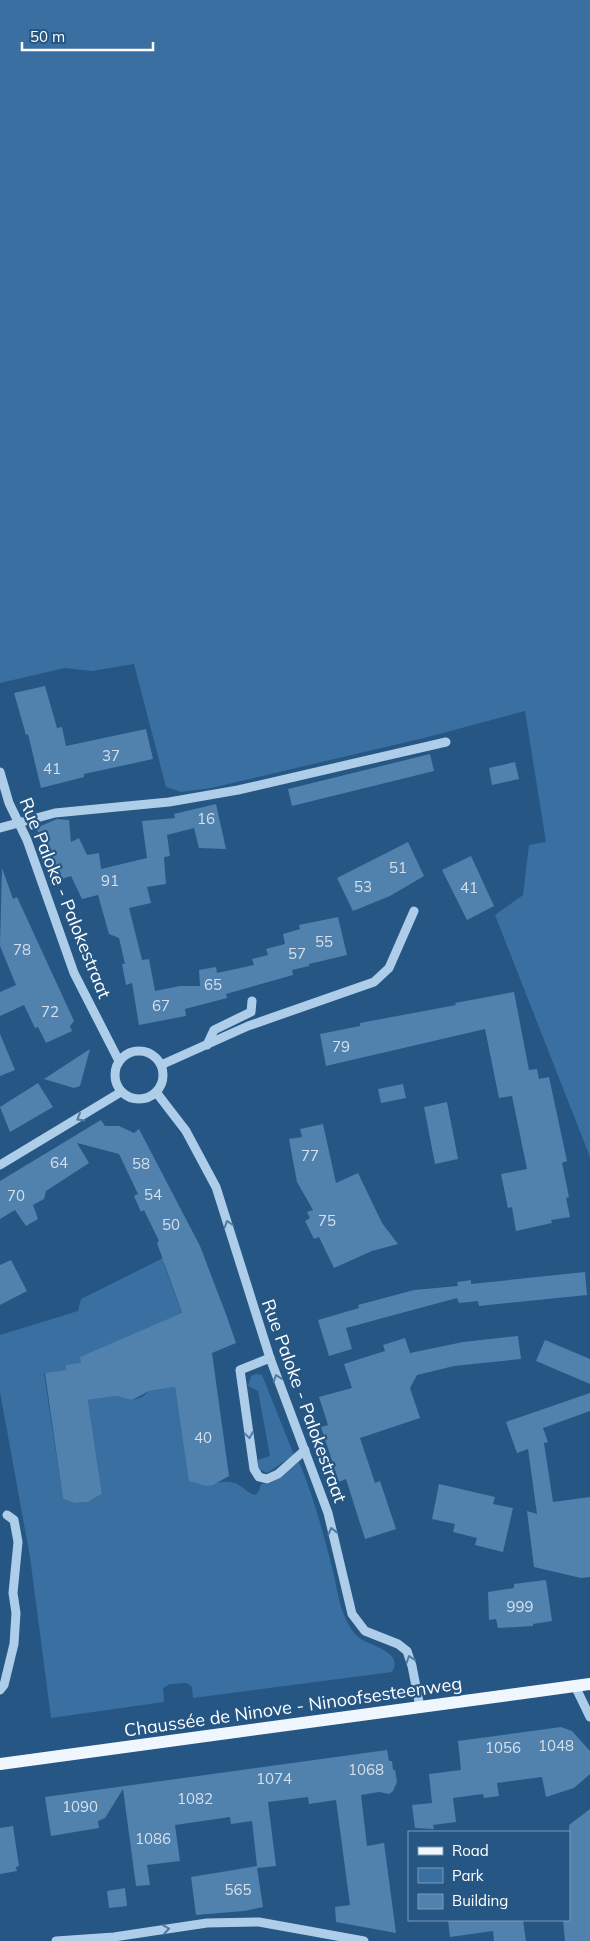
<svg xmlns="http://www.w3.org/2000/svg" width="590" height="1941" font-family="Mulish,sans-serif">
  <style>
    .green { fill: #3970a1 }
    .building { fill: #5182ae }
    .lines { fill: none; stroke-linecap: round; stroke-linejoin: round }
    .minor { stroke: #aecde8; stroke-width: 9 }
    .major { stroke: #f0f6fe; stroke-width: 12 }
    .oneway { stroke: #4e7aa2 }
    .labels { text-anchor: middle; stroke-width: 4.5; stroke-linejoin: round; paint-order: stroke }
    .number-label { font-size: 15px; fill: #d4e0eb }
    .street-label { font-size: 18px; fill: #fff; stroke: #255684 }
  </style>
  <rect width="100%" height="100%" fill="#255684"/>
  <!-- green -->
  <g class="green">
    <path d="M 0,0 L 590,0 L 590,1157 L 495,915 L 523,895 L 529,845 L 546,842 L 525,711 L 428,737 L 211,788 L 181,792 L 166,787 L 134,664 L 92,671 L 65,668 L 0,683 Z"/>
    <path d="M 167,1256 L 164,1264 L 188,1331 L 81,1363 L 67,1372 L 44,1373 L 63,1499 C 77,1506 90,1503 102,1494 L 88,1400 L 116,1396 L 132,1400 L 142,1397 L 149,1391 L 175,1387 L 190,1481 C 212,1490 217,1478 235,1483 C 242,1485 246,1493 255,1495 L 259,1491 L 261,1484 L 271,1483 L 299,1462 C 313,1495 323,1532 332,1567 C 336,1583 338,1600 344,1615 C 347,1622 353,1633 358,1637 C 371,1647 404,1651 392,1672 L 193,1698 L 192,1687 L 187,1683 L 170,1684 L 163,1688 L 164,1702 L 51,1718 L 30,1557 L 0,1392 L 0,1335 L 78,1311 L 81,1299 Z"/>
    <path d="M 256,1374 L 262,1375 L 294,1455 L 267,1473 L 258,1468 L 258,1460 L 270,1456 L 258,1391 L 248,1386 L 251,1376 Z"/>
  </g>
  <!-- building -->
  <g class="building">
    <path d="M 45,686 L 57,728 L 62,727 L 66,746 L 146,729 L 153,759 L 84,774 L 84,777 L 41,788 L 28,734 L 26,735 L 14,693 Z"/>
    <path d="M 430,754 L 434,771 L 292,806 L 288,789 Z"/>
    <path d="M 515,762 L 519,779 L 492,785 L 489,768 Z"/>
    <path d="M 216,804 L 226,849 L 199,848 L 194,828 L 167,835 L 170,856 L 164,857 L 166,884 L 147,887 L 151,903 L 129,908 L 142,960 L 149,959 L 155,991 L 180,986 L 200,986 L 199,970 L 216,967 L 217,973 L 254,965 L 252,959 L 268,955 L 266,949 L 285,944 L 283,934 L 300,929 L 299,925 L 338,917 L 347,955 L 309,964 L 309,966 L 292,970 L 293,975 L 226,994 L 227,998 L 185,1009 L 186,1016 L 139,1025 L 132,983 L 126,985 L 122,964 L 125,964 L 119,938 L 109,934 L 98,895 L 82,899 L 71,876 L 59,880 L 47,853 L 49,852 L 36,828 L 57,819 L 69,820 L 71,842 L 79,838 L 87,855 L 99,853 L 101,869 L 147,858 L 142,821 L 175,818 L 174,814 Z"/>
    <path d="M 408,842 L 424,876 L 390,896 L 353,911 L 337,878 Z"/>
    <path d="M 471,856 L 494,906 L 467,920 L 442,870 Z"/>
    <path d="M 2,868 L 13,899 L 17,897 L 74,1021 L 70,1026 L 72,1031 L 46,1043 L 38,1027 L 35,1028 L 24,1005 L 0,1016 L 0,992 L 16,985 L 0,946 Z"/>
    <path d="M 514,992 L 529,1070 L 537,1069 L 539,1079 L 549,1077 L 567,1161 L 562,1163 L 569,1197 L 566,1198 L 570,1217 L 551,1220 L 552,1223 L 516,1231 L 512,1207 L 508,1208 L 501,1174 L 527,1169 L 512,1096 L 499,1098 L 485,1029 L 326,1066 L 320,1034 L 360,1026 L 360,1023 L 456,1005 L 455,1003 Z"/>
    <path d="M 0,1034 L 15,1070 L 0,1076 Z"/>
    <path d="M 90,1049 L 80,1086 L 74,1088 L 44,1079 Z"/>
    <path d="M 38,1083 L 53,1107 L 10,1132 L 0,1107 Z"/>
    <path d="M 403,1084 L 406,1098 L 381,1103 L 378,1089 Z"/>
    <path d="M 447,1102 L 458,1159 L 435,1164 L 424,1107 Z"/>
    <path d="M 101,1120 L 105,1126 L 119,1126 L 134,1133 L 139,1129 L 200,1246 L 227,1317 L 236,1343 L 212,1353 L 229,1476 L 213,1485 L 206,1486 L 189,1481 L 175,1387 L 149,1391 L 132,1400 L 116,1396 L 88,1400 L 102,1494 L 88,1502 L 74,1503 L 63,1499 L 45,1373 L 66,1370 L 66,1365 L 81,1363 L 80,1357 L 182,1313 L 157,1243 L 159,1241 L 144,1210 L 141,1212 L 134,1196 L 138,1194 L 119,1154 L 77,1143 L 89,1163 L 46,1191 L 44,1199 L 33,1205 L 38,1219 L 26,1226 L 15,1210 L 0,1219 L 0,1181 Z"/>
    <path d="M 323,1124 L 336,1183 L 358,1173 L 382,1223 L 398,1244 L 372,1251 L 334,1268 L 319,1237 L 314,1239 L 305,1221 L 310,1218 L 307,1212 L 313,1210 L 297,1182 L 289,1139 L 302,1137 L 300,1129 Z"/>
    <path d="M 11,1260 L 27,1291 L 0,1305 L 0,1265 Z"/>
    <path d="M 585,1272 L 587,1295 L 479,1306 L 478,1301 L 459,1303 L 457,1298 L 346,1328 L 352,1349 L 329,1356 L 318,1320 L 359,1308 L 358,1305 L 414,1290 L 458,1286 L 457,1282 L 471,1280 L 471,1284 Z"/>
    <path d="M 518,1336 L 521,1359 L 454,1366 L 417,1375 L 410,1388 L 420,1418 L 360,1438 L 375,1483 L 380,1481 L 396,1529 L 365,1539 L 346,1479 L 339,1482 L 321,1427 L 328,1425 L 319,1397 L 352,1388 L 344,1364 L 385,1351 L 383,1345 L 405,1338 L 410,1353 L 463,1342 Z"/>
    <path d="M 545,1340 L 590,1359 L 590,1384 L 536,1361 Z"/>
    <path d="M 590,1393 L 590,1411 L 543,1428 L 548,1442 L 544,1443 L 553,1502 L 590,1497 L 590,1577 L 581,1578 L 534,1567 L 527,1511 L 537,1514 L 528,1449 L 517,1453 L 506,1422 Z"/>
    <path d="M 439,1484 L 495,1497 L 493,1504 L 513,1508 L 503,1552 L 475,1545 L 477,1538 L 453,1532 L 455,1524 L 432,1519 Z"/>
    <path d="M 546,1580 L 552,1621 L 533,1624 L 533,1626 L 498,1628 L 496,1619 L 489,1620 L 488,1592 L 514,1588 L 514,1584 Z"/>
    <path d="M 561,1727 L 572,1731 L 590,1751 L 590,1774 L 574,1788 L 546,1797 L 542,1777 L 497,1783 L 499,1796 L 484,1798 L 483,1794 L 453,1798 L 456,1822 L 433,1825 L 434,1829 L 415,1828 L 412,1805 L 432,1803 L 429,1774 L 461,1770 L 458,1741 Z"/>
    <path d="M 387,1750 L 389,1761 L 392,1761 L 393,1770 L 395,1770 L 397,1782 L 393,1791 L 389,1794 L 379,1792 L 361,1795 L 367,1846 L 384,1843 L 396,1933 L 336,1922 L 335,1907 L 350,1905 L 336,1800 L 309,1804 L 308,1797 L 268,1802 L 276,1866 L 257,1868 L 263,1907 L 244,1911 L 196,1915 L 191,1877 L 257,1866 L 252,1821 L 231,1824 L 230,1817 L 175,1825 L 180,1861 L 147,1865 L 150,1885 L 136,1886 L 123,1789 L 105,1818 L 98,1821 L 99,1828 L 51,1836 L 45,1797 Z"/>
    <path d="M 590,1809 L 590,1941 L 565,1941 L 563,1920 L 569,1920 L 569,1825 Z"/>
    <path d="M 13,1826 L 19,1866 L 16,1867 L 17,1871 L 0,1874 L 0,1828 Z"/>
    <path d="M 125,1888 L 127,1906 L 109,1908 L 107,1891 Z"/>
    <path d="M 448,1920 L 523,1920 L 526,1941 L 494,1941 L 493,1931 L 450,1937 Z"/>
  </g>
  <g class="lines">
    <!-- minor -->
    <g class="minor">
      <path d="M 0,772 L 9,803 L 27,840 L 74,973 L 119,1061"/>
      <path d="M 0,828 L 55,813 L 169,802 L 238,790 L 446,742"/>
      <path d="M 207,1045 L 214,1030 L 251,1012 L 252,1001"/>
      <circle cx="139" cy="1075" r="24"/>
      <path d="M 161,1065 L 248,1026 L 374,982 L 389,968 L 414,911"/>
      <path d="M 156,1092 L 186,1131 L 216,1187 L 270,1358 L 328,1513 L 352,1614 L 365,1631 L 398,1644 L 407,1651 L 412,1666 L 420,1707"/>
      <path d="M 0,1165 L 121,1092"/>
      <path d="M 270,1358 L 240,1370 L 254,1469 L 259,1477 L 267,1479 L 278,1474 L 305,1450"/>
      <path d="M 575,1686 L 590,1717"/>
      <path d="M 0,1690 L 4,1685 L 14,1644 L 16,1613 L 13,1593 L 18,1542 L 14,1520 L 7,1515"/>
      <path d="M 56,1941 L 114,1937 L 207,1923 L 259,1922 L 364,1941"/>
    </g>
    <!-- major -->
    <path class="major" d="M 0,1764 L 590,1684"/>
  </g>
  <!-- one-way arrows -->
  <defs><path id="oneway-chevron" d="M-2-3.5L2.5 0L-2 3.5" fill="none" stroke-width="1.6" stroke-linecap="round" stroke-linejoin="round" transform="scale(1.25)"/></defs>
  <g class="oneway">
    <use href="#oneway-chevron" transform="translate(80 1118) rotate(150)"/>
    <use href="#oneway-chevron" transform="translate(228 1224) rotate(-108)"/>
    <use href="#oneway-chevron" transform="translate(277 1378) rotate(-110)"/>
    <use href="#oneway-chevron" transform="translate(249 1435) rotate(82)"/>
    <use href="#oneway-chevron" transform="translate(332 1531) rotate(-104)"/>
    <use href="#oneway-chevron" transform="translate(410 1659) rotate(-109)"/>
    <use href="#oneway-chevron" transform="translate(166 1929) rotate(-9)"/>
  </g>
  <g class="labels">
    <!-- number labels -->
    <g class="number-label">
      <text x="111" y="761">37</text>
      <text x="52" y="774">41</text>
      <text x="206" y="824">16</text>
      <text x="398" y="873">51</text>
      <text x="110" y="886">91</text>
      <text x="363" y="892">53</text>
      <text x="469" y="893">41</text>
      <text x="324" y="947">55</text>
      <text x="22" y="955">78</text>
      <text x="297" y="959">57</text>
      <text x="213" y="990">65</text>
      <text x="161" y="1011">67</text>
      <text x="50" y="1017">72</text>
      <text x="341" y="1052">79</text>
      <text x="310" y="1161">77</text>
      <text x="59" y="1168">64</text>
      <text x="141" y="1169">58</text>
      <text x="153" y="1200">54</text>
      <text x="16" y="1201">70</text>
      <text x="327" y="1226">75</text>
      <text x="171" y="1230">50</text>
      <text x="203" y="1443">40</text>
      <text x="520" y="1612">999</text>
      <text x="556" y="1751">1048</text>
      <text x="503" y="1753">1056</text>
      <text x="366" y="1775">1068</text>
      <text x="274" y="1784">1074</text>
      <text x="195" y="1804">1082</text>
      <text x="80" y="1812">1090</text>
      <text x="153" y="1844">1086</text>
      <text x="238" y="1895">565</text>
    </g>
    <!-- street labels -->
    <g class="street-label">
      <text transform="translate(65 898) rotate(68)" y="6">Rue Paloke - Palokestraat</text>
      <text transform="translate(304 1401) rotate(70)" y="6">Rue Paloke - Palokestraat</text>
      <text transform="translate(293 1707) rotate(-8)" y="6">Chaussée de Ninove - Ninoofsesteenweg</text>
    </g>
  </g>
  <!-- legend -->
  <rect x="408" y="1831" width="162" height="90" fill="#255684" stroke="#7c9ab5"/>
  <rect x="418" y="1847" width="25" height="8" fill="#f0f6fe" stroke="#7c9ab5"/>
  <text x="452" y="1856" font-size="15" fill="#ffffff">Road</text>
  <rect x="418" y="1868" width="25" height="15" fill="#3970a1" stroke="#7c9ab5"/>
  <text x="452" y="1881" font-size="15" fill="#ffffff">Park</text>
  <rect x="418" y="1894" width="25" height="15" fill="#5182ae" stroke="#7c9ab5"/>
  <text x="452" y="1906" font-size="15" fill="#ffffff">Building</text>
  <!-- scale -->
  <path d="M22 42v8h131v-8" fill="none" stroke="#ffffff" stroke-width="2.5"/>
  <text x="30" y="42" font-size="15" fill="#ffffff" stroke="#255684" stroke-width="4" paint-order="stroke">50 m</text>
</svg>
